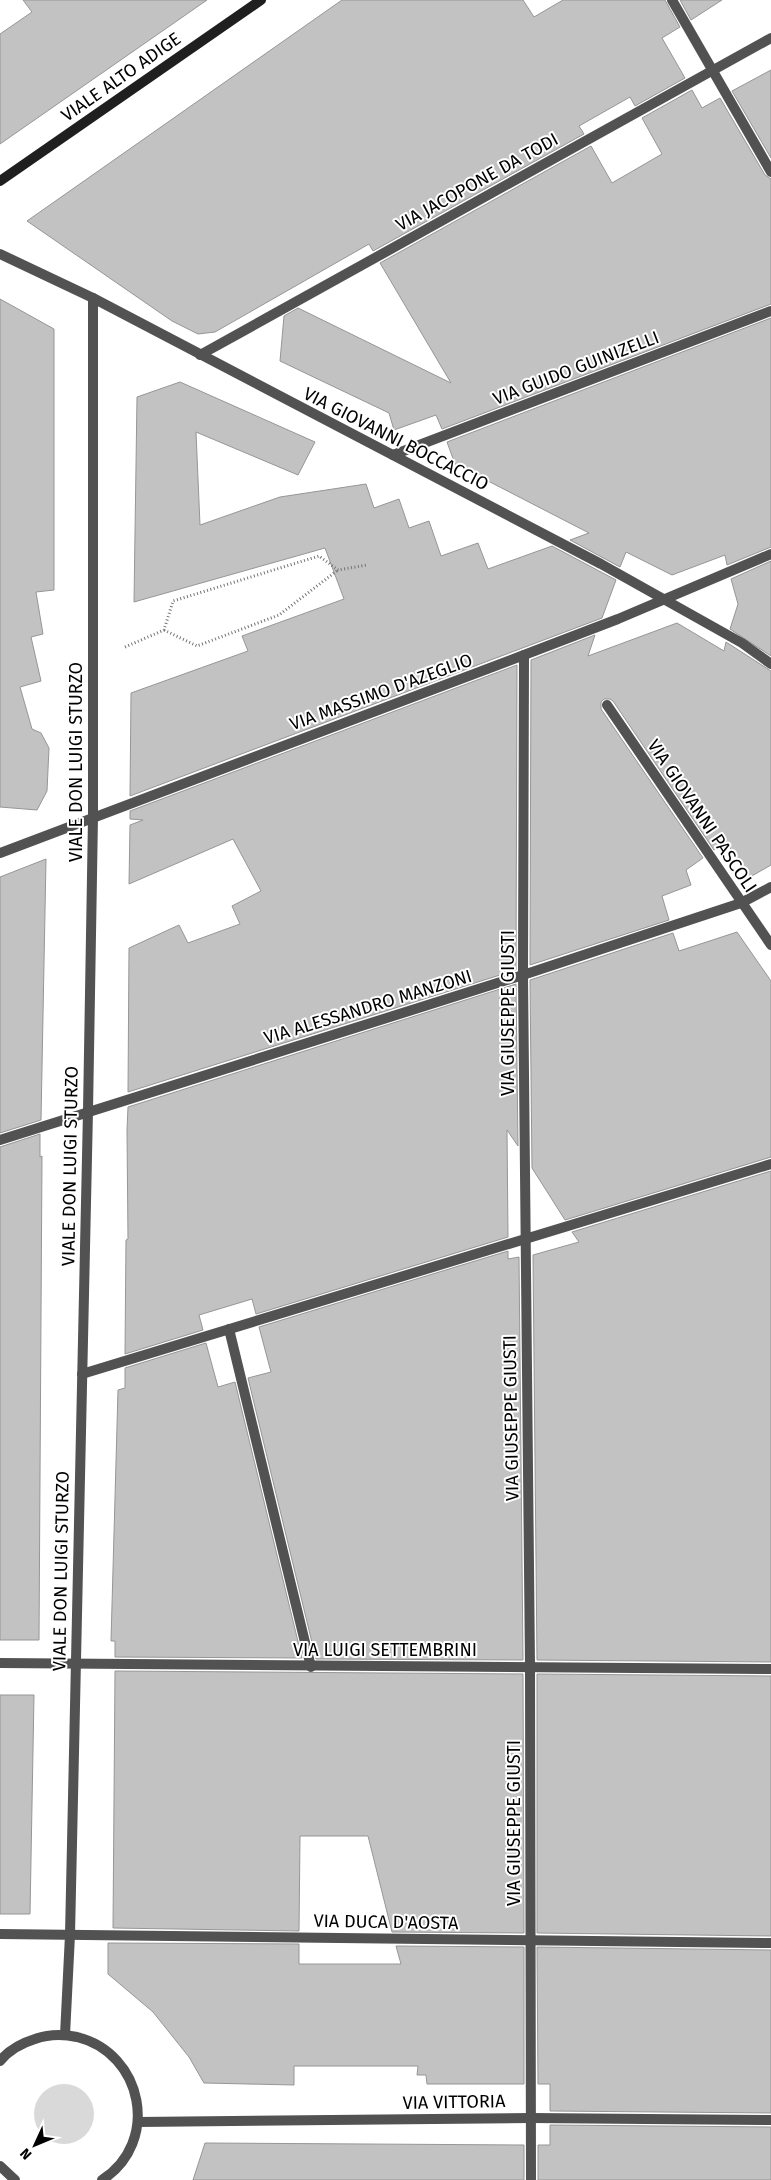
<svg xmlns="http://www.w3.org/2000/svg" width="771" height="2180" font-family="'Fira Sans',sans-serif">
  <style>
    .green { fill: #d9d9d9 }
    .building { fill: #c2c2c2; stroke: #969696 }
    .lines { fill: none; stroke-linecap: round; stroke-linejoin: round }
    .path { stroke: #747474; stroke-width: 3; stroke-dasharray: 1 2.5; stroke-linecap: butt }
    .street { stroke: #525252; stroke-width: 10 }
    .secondary { stroke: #1f1f1f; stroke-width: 10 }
    .labels { text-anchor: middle; stroke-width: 4; stroke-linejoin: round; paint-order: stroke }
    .street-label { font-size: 18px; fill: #000; stroke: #fff }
  </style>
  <rect width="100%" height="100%" fill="#fff"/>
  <!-- green -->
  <circle class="green" cx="64" cy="2114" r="30"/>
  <!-- building -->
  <g class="building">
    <path d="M 23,0 L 207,0 L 0,144 L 0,34 L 32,12 Z"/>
    <path d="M 342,0 L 523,0 L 534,17 L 563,0 L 665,0 L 680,27 L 662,38 L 685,78 L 635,106 L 630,97 L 579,126 L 584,134 L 373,251 L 369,244 L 215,332 L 198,334 L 172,321 L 27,221 Z"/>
    <path d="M 680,0 L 722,0 L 691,20 Z"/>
    <path d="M 771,70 L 771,158 L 732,91 Z"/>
    <path d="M 692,90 L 702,108 L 720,98 L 765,175 L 771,179 L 771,304 L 442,429 L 436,415 L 394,430 L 389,413 L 280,361 L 284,316 L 298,308 L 451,383 L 380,263 L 591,146 L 612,183 L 662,154 L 642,118 Z"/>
    <path d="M 0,299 L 54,329 L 54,590 L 36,592 L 43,634 L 31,637 L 41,681 L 20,687 L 32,729 L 41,733 L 49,748 L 47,791 L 37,810 L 0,807 Z"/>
    <path d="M 771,318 L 771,547 L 727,565 L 725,555 L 672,575 L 626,552 L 620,567 L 570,540 L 589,533 L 455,464 L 447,442 Z"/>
    <path d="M 180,382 L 315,442 L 298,475 L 196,432 L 200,525 L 280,497 L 366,484 L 374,508 L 399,499 L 409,528 L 429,521 L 441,556 L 478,543 L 488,569 L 552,546 L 616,580 L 602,618 L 130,796 L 131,693 L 248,651 L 242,636 L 344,599 L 325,548 L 134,602 L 137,397 Z"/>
    <path d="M 771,561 L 771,656 L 730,629 L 738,604 L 731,579 Z"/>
    <path d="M 677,623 L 724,651 L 726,642 L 771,671 L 771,865 L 750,877 L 726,842 L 714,850 L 613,701 L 610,699 L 604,699 L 601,702 L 601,709 L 703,858 L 686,870 L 691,885 L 662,896 L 669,920 L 530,965 L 531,660 L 595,635 L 588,656 Z"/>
    <path d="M 517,665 L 516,970 L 128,1092 L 129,948 L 179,925 L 188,943 L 240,924 L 232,906 L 261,891 L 233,839 L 129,884 L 130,825 L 143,820 L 130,819 L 130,811 Z"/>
    <path d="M 46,859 L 41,1120 L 0,1133 L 0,877 Z"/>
    <path d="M 737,932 L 771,981 L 771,1157 L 565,1220 L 532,1168 L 530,980 L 673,933 L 679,951 Z"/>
    <path d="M 516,984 L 518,1146 L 507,1130 L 508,1237 L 256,1314 L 252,1299 L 199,1315 L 203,1330 L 125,1354 L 126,1240 L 128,1239 L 127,1130 L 128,1107 Z"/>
    <path d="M 40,1134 L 40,1157 L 42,1156 L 39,1640 L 0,1640 L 0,1147 Z"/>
    <path d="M 771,1171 L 771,1662 L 537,1660 L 533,1255 L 579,1242 L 572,1232 Z"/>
    <path d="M 508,1251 L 508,1259 L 519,1257 L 523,1660 L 316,1659 L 248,1378 L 271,1372 L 259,1327 Z"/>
    <path d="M 206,1343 L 218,1387 L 235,1382 L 302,1658 L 115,1657 L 115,1641 L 111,1641 L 118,1390 L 125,1388 L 125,1368 Z"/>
    <path d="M 115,1671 L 523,1674 L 524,1933 L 392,1932 L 368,1836 L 300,1836 L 299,1931 L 113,1928 Z"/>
    <path d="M 537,1674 L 771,1676 L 771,1936 L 537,1933 Z"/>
    <path d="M 0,1695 L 34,1695 L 30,1914 L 0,1914 Z"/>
    <path d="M 108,1943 L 299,1944 L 299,1964 L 401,1964 L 396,1946 L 524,1947 L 524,2084 L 427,2084 L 426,2075 L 417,2075 L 418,2066 L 294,2066 L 294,2085 L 204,2083 L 189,2057 L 153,2012 L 108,1974 Z"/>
    <path d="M 537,1947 L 771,1950 L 771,2113 L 550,2111 L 550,2084 L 538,2084 Z"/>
    <path d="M 550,2125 L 771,2127 L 771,2180 L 538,2180 L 538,2145 L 550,2145 Z"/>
    <path d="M 205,2143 L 524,2145 L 524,2180 L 193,2180 Z"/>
  </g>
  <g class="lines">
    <!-- path -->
    <g class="path">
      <path d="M 164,630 L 197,646 L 279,615 L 338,570"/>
      <path d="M 125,647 L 164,630 L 173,601 L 319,556 L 338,570 L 367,565"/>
    </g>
    <!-- street -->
    <g class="street">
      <path d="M 672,0 L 771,172"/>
      <path d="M 0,254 L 93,298 L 601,564 L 742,643 L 771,664"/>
      <path d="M 200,355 L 771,38"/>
      <path d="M 393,455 L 771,311"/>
      <path d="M 524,655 L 523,975 L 530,1666 L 531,2180"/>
      <path d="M 607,705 L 771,945"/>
      <path d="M 0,853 L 524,655 L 618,619 L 771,554"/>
      <path d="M 0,1140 L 523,975 L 741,903 L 771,887"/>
      <path d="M 229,1329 L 311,1667"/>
      <path d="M 82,1374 L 771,1164"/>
      <path d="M 0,1663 L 771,1669"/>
      <path d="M 0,1934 L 771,1943"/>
      <path d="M 65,2035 L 70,1935 L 88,1111 L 93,817 L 93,298"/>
      <path d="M 0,2061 C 9,2050 22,2043 35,2039 C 49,2034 63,2034 77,2037 C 143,2053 161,2142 102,2180"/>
      <path d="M 138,2122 L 531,2118 L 771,2120"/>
      <path d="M 0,2166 L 15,2180"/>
    </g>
    <!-- secondary -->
    <path class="secondary" d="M 0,181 L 261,0"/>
  </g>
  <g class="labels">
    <!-- street labels -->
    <g class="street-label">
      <text transform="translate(121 77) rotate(-35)" y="6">VIALE ALTO ADIGE</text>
      <text transform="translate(477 182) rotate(-29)" y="6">VIA JACOPONE DA TODI</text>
      <text transform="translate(576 368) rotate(-21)" y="6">VIA GUIDO GUINIZELLI</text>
      <text transform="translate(396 439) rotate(27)" y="6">VIA GIOVANNI BOCCACCIO</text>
      <text transform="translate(381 692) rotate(-20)" y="6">VIA MASSIMO D'AZEGLIO</text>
      <text transform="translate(76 762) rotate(-90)" y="6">VIALE DON LUIGI STURZO</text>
      <text transform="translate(702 816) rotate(56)" y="6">VIA GIOVANNI PASCOLI</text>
      <text transform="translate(368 1007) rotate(-17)" y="6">VIA ALESSANDRO MANZONI</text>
      <text transform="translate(508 1013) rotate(-90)" y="6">VIA GIUSEPPE GIUSTI</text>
      <text transform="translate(70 1166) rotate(-89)" y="6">VIALE DON LUIGI STURZO</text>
      <text transform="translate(511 1418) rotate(-91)" y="6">VIA GIUSEPPE GIUSTI</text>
      <text transform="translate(61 1571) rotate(-89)" y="6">VIALE DON LUIGI STURZO</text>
      <text x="385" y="1656">VIA LUIGI SETTEMBRINI</text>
      <text transform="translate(514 1823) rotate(-90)" y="6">VIA GIUSEPPE GIUSTI</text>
      <text transform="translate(386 1922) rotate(1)" y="6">VIA DUCA D'AOSTA</text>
      <text transform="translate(454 2102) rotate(-1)" y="6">VIA VITTORIA</text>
    </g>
  </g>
  <!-- north arrow -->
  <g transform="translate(35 2145) rotate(226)" stroke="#ffffff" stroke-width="4" paint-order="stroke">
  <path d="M0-4L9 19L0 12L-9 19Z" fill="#000000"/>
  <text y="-8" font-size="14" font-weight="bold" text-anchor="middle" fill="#000000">N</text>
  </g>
</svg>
